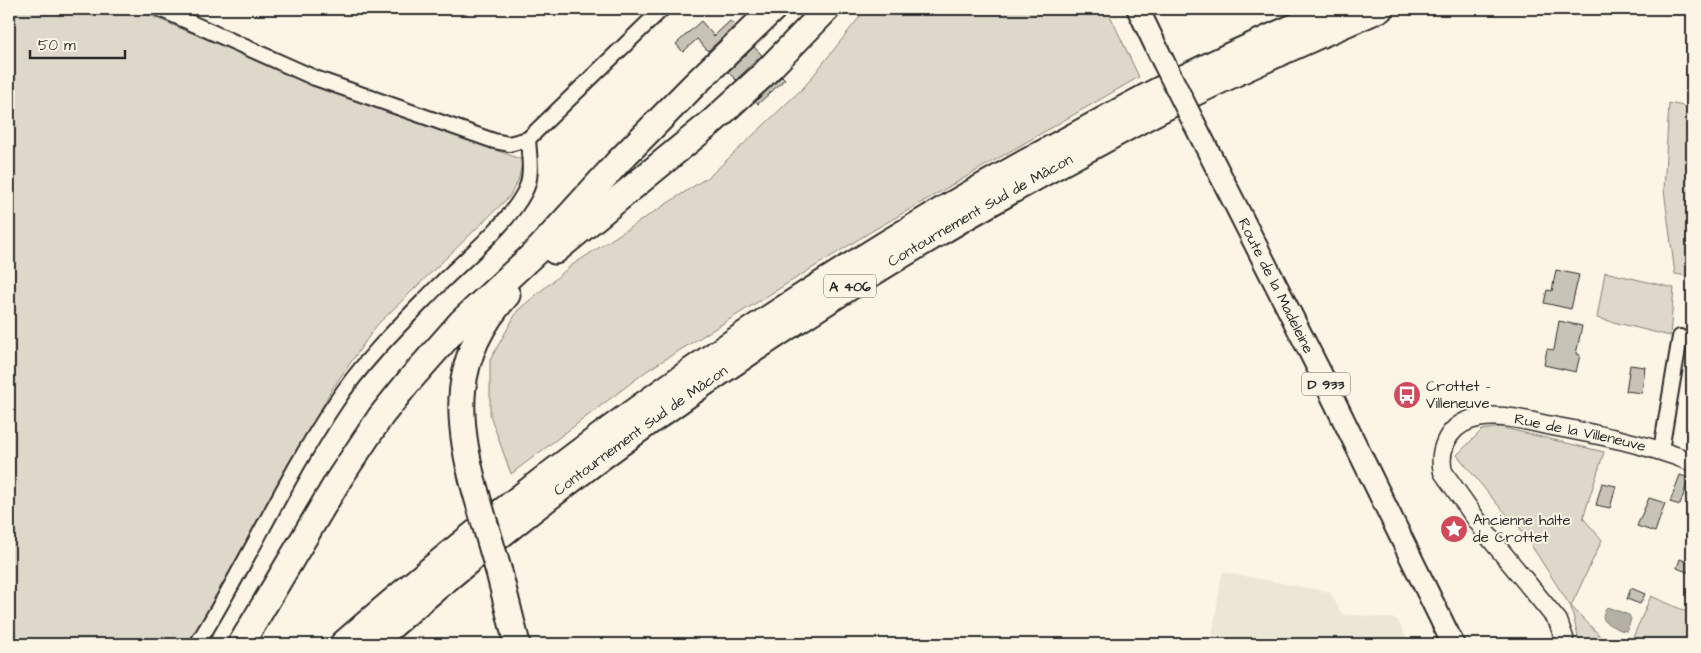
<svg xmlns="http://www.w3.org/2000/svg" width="1701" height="653" font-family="'Architects Daughter',sans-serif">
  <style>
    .built { fill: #ece6d7 }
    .green { fill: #ded8ca; stroke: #84827a }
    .water { fill: #b4b0a5; stroke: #7d7b74 }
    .building { fill: #c8c3b7; stroke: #2b2b2b }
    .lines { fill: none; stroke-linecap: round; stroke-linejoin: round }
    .minor-casing { stroke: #2b2b2b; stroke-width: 18 }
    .tertiary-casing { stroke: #2b2b2b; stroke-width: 21 }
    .primary-casing { stroke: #2b2b2b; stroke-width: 25 }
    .motorway-casing { stroke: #2b2b2b; stroke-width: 29 }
    .minor { stroke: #fcf5e5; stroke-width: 14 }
    .tertiary { stroke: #fcf5e5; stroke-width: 18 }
    .primary { stroke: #fcf5e5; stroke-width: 21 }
    .motorway { stroke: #fcf5e5; stroke-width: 25 }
    .primary-bridge-casing { stroke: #2b2b2b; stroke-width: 25; stroke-linecap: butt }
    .motorway-bridge-casing { stroke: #2b2b2b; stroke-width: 29; stroke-linecap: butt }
    .primary-bridge { stroke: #fcf5e5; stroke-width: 21 }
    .motorway-bridge { stroke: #fcf5e5; stroke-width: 25 }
    .labels { text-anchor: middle; stroke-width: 4; stroke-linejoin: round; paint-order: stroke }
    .shield { fill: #fcf5e5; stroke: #6a6863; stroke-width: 1 }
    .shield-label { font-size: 14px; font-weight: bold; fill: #2b2b2b }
    .street-label { font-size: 15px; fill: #2b2b2b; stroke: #fcf5e5 }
    .poi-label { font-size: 15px; fill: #2b2b2b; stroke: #fcf5e5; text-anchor: start }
  </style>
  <rect width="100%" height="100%" fill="#fcf5e5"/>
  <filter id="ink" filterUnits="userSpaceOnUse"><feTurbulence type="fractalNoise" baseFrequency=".02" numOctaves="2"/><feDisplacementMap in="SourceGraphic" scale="10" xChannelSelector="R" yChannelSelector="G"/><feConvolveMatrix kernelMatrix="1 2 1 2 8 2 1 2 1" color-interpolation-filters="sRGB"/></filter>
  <g filter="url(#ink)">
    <!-- built -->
    <path class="built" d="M 1222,572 L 1330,592 L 1342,614 L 1397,619 L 1410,644 L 1211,644 Z"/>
    <!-- green -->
    <g class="green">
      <path d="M 9,9 L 128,9 L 149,15 L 313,84 L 523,160 L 518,181 L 509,197 L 377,325 L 332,389 L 211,610 L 191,644 L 9,644 Z"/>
      <path d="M 866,9 L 1107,9 L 1139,77 L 872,231 L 648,370 L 511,474 L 490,415 L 490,360 L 518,310 L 572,265 L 711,175 L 805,86 Z"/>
      <path d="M 1669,103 L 1692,108 L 1692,277 L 1675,274 L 1664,190 Z"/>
      <path d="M 1605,272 L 1674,288 L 1670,336 L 1597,318 Z"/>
      <path d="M 1500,427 L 1604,452 L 1583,518 L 1602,540 L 1571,606 L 1608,644 L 1578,644 L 1578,636 L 1571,607 L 1520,528 L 1497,504 L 1457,455 L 1482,430 Z"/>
      <path d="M 1651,596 L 1692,614 L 1692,644 L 1630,644 Z"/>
    </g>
    <!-- water -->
    <path class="water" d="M 1607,607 L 1629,615 L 1631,619 L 1627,631 C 1621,631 1619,629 1614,627 C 1603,622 1600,618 1607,607 Z"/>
    <!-- building -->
    <g class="building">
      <path d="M 701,21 L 714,36 L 730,21 L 735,26 L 708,51 L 697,39 L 683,52 L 676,44 Z"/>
      <path d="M 754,47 L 762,55 L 736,80 L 728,72 Z"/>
      <path d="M 782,76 L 785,79 L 758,104 L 756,101 Z"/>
      <path d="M 1556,270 L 1579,275 L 1571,309 L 1544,303 L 1547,290 L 1552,291 Z"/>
      <path d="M 1559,321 L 1582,326 L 1576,354 L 1580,355 L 1576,372 L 1544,365 L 1547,349 L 1554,350 Z"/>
      <path d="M 1630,365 L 1645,367 L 1642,393 L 1626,391 Z"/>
      <path d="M 1680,475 L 1689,478 L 1680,505 L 1670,502 Z"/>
      <path d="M 1602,483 L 1616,486 L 1610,508 L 1596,505 Z"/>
      <path d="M 1649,498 L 1665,503 L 1655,532 L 1637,526 Z"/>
      <path d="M 1680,559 L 1692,564 L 1692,574 L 1677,568 Z"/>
      <path d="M 1631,588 L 1645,594 L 1640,604 L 1627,599 Z"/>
    </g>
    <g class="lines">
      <!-- minor casing -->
      <g class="minor-casing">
        <g id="minor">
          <path d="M 160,9 L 315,78 L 494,141 L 509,144 L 528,139 L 662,9"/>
          <path d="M 1661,450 L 1680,337"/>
          <path d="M 197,644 C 247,565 284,479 336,402 C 363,361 402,323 436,288 C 462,261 508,225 525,191 C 533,176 529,156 528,139"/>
        </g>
      </g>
      <!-- tertiary casing -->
      <g class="tertiary-casing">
        <g id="tertiary">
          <path id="s1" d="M 1563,644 L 1564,638 L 1558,621 L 1486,533 L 1443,472 C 1438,451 1447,428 1470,420 C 1495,411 1527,421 1552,426 C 1601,435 1646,444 1692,462"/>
        </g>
      </g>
      <!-- primary casing -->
      <g class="primary-casing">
        <g id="primary">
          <path d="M 1138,9 L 1162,59"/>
          <path id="s2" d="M 1195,125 L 1324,380 L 1453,644"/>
        </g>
      </g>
      <!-- motorway casing -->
      <g class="motorway-casing">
        <g id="motorway">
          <path d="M 555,251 L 713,121 L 762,76 L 827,9"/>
          <path d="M 476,493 C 455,419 451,356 507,295"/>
          <path d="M 499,572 L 517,644"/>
          <path d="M 241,644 L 339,479 L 381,416 L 409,381 L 461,322 L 539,249 L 619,161 L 694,85 L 773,9"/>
          <path d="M 343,644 C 564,450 805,281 1063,142 C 1102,121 1140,99 1179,80 C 1230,55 1283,31 1336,9"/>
          <path id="s3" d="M 371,644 C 588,453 827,289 1082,152 C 1114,135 1145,117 1178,101 C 1244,68 1312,38 1380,9"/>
        </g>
      </g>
      <!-- minor -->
      <use href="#minor" class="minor"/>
      <!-- tertiary -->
      <use href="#tertiary" class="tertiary"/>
      <!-- primary -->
      <use href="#primary" class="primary"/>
      <!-- motorway -->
      <use href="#motorway" class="motorway"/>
      <!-- primary-bridge casing -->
      <g class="primary-bridge-casing">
        <path id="primary-bridge" d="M 1162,59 L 1195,125"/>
      </g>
      <!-- motorway-bridge casing -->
      <g class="motorway-bridge-casing">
        <path id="motorway-bridge" d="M 476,493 L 499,572"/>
      </g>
      <!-- primary-bridge -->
      <use href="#primary-bridge" class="primary-bridge"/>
      <!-- motorway-bridge -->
      <use href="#motorway-bridge" class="motorway-bridge"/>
    </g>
  </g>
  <!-- icons -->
  <defs>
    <g id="bus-disc" transform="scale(1.4375)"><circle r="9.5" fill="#d1495b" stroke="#fcf5e5"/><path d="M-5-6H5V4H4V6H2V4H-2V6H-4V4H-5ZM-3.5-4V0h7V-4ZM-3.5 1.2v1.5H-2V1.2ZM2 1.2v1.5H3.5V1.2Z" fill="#fff"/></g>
    <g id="sight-disc" transform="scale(1.4375)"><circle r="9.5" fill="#d1495b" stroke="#fcf5e5"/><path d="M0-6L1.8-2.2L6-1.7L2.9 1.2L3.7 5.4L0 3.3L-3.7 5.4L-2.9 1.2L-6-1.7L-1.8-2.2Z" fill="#fff"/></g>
  </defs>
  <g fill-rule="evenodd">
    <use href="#bus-disc" x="1407" y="395"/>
    <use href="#sight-disc" x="1454" y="529"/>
  </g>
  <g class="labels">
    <!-- shield labels -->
    <g class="shield">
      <rect x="824" y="274.5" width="52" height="23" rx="4"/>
      <rect x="1302" y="372.5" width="48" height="23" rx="4"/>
    </g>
    <g class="shield-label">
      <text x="850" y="291">A 406</text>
      <text x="1326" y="389">D 933</text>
    </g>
    <!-- street labels -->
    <g class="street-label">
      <text dy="5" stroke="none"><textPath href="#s3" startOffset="749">Contournement Sud de Mâcon</textPath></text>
      <text dy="5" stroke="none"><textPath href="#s2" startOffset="180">Route de la Madeleine</textPath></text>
      <text dy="5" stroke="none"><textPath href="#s3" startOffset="344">Contournement Sud de Mâcon</textPath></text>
      <text dy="5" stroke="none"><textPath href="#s1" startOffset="389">Rue de la Villeneuve</textPath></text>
    </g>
    <!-- poi labels -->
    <g class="poi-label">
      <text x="1426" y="391">Crottet -<tspan x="1426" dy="17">Villeneuve</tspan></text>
      <text x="1473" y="525">Ancienne halte<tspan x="1473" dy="17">de Crottet</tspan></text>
    </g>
  </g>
  <!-- margin -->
  <rect width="1701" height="653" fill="none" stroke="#fcf5e5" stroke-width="30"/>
  <rect x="15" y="15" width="1671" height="623" fill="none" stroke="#2b2b2b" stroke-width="2" filter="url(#ink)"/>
  <!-- scale -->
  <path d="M30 50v8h95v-8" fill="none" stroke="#2b2b2b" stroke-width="2.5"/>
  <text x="38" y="50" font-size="15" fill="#2b2b2b" stroke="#fcf5e5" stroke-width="4" paint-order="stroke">50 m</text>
</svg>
